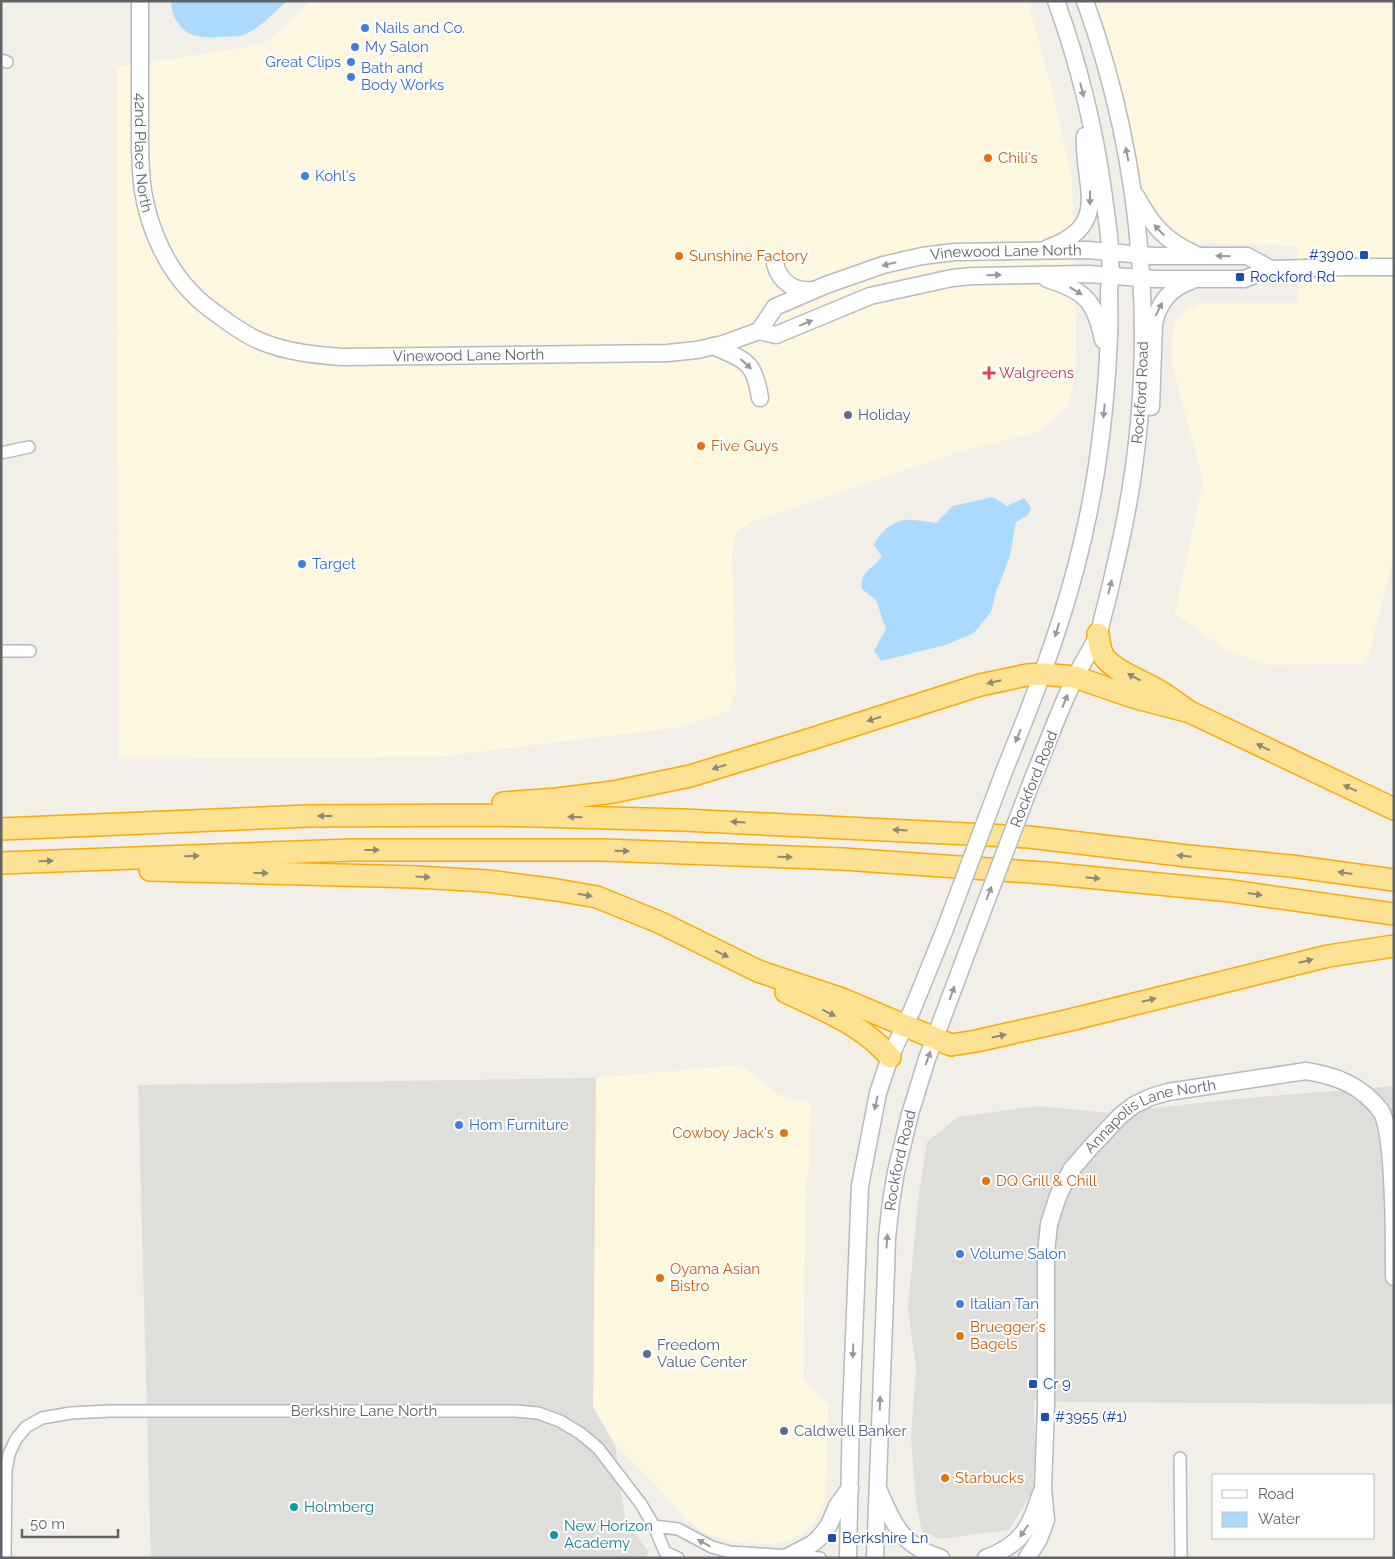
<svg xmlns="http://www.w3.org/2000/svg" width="1395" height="1559" font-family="Raleway,sans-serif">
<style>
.commercial{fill:#fef7e0}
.industrial{fill:#e0deda}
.water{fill:#aadaff}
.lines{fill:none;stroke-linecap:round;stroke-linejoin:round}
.street-casing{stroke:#b5b8bc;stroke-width:14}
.secondary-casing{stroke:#b6babf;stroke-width:19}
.highway-casing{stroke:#f9ab00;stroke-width:24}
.street{stroke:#fff;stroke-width:11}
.secondary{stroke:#fff;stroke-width:16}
.highway{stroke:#fde293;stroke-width:21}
.secondary-bridge-casing{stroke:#b6babf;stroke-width:19;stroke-linecap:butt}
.secondary-bridge{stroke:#fff;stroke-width:16}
.oneway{fill:#979a9d}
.oneway2{fill:#8e8975}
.shop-dot{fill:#3f7fe0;stroke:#fff;stroke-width:2}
.food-dot{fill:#e8710a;stroke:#fff;stroke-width:2}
.transit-dot{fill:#1a4fb4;stroke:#fff;stroke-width:2}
.health-dot{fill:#e0444e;stroke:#fff;stroke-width:2}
.service-dot{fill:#5c6f8a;stroke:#fff;stroke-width:2}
.culture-dot{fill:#0f9aa8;stroke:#fff;stroke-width:2}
.labels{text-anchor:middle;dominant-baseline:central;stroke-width:4;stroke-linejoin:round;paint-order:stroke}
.shop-label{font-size:15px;fill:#366cbe;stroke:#fff;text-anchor:start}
.street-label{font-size:15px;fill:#5f6368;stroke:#fff}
.food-label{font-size:15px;fill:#c56008;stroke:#fff;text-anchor:start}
.transit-label{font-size:15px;fill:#164399;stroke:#fff;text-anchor:start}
.health-label{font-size:15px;fill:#be3a42;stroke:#fff;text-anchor:start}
.service-label{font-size:15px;fill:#4e5e75;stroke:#fff;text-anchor:start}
.culture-label{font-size:15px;fill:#0d838f;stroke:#fff;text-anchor:start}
</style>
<rect width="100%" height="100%" fill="#f1efe8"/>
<!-- commercial -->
<path class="commercial" d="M310 1H1027L1032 17 1053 95 1072 180 1076 335 1075 375 1068 406 1039 432 956 453 751 522 736 532 732 554 736 690 729 711 681 727 436 757 119 759 117 67 236 49 266 42 283 28Z
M1095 1H1394V554L1366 664 1267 665 1226 650 1175 614 1203 482 1172 362 1171 341 1175 323 1187 310 1201 303H1298L1297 246 1193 242 1168 233 1145 204 1125 100Z
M740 1065 777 1094 810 1103 809 1170 806 1181 803 1379 828 1405 825 1500 816 1519 806 1531 791 1540 770 1544 736 1542 720 1538 703 1532 688 1521 660 1489 597 1426 593 1407 596 1078Z"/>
<!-- industrial -->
<path class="industrial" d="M596 1078 593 1407 615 1445 625 1519 648 1551 646 1558H151L138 1085Z
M1394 1086V1404L1062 1402 1034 1399 1036 1486 1009 1530 940 1539 922 1531 916 1504 911 1437 916 1368 908 1308 919 1192 927 1142 958 1117 1038 1106 1110 1113 1235 1099Z"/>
<!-- water -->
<path class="water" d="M171 1H287C273 13 258 31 240 36 234 37 226 36 220 37 213 37 204 38 197 36 181 33 171 16 171 1Z
M993 497 1007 506 1024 498 1031 508 1028 515 1016 522 1010 556 996 592 991 612 974 633 945 645 881 661 874 651 886 629 876 600 862 589C859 573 873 568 882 557L874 545C879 533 892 522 904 520 914 519 926 522 936 523L953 506Z"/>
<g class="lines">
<!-- street casing -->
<g class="street-casing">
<path id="street" d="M1 60 7 62
M1 453 29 447
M1 651H30
M1180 1458 1181 1558
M654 1526 678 1529 712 1547 730 1552 820 1558
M5 1558 6 1470 9 1454 16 1439 26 1427 42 1418 71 1413 110 1411H515L538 1413 560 1421 580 1433 598 1448 641 1504 654 1526 665 1552 678 1558"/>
</g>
<!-- secondary casing -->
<g class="secondary-casing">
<g id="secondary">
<path id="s1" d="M140 1C140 37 140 72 140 108 140 136 139 164 143 191 149 228 166 267 192 293 200 302 211 310 221 317 233 326 246 335 260 341 286 352 314 355 342 357L668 353 697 350 723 344 759 331 776 335 870 296 952 278 972 276 1088 274 1155 279H1244L1271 269 1346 267H1394"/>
<path d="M1136 196C1151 224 1165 241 1195 254"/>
<path d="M1048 248C1113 225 1082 185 1085 136"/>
<path d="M775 264C780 282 794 292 813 290"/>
<path d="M1047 279C1085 291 1095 300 1103 340"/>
<path id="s2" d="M759 331 775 307 826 285 883 265 922 256 954 252 1088 250 1153 256H1247L1271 269"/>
<path d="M713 346C746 361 754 360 760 398"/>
<path d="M1151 407 1154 324C1158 304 1170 288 1191 281"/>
<path d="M1005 769C1032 703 1058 636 1076 567 1096 492 1106 413 1109 336 1110 321 1109 307 1109 292 1109 287 1110 282 1111 276 1111 269 1110 260 1110 253 1110 234 1106 216 1104 197 1095 131 1079 64 1056 1"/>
<path id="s3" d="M1033 778C1047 745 1059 710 1075 678 1082 663 1091 650 1098 635 1101 628 1102 619 1104 612 1110 591 1114 570 1119 549 1160 369 1148 175 1085 1"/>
<path d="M879 1491C895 1527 902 1545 941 1558"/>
<path d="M789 1556 812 1544 819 1538 829 1525 837 1506 850 1488"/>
<path d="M848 1558 851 1413 860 1186 878 1093 890 1057 913 1008 945 929"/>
<path id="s4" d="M875 1558 886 1271 887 1238 891 1202 896 1172 910 1114 927 1059 972 939"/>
<path d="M986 1558C1023 1544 1029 1528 1041 1493"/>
<path id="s5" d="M1027 1558 1039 1539 1046 1520 1043 1488 1046 1407V1253L1049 1224 1058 1196 1071 1170 1090 1148 1120 1116 1134 1105 1151 1097 1168 1092 1306 1071C1337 1076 1361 1085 1381 1111 1395 1135 1394 1243 1394 1277"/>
</g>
</g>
<!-- highway casing -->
<g class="highway-casing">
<path id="highway" d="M1098 634C1099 642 1100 651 1104 657 1117 673 1144 681 1161 692 1171 698 1180 706 1190 712L1394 809
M503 803 557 799 613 792 690 776 811 739 980 685 1027 675 1042 674 1075 677 1133 697 1190 712
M1 829 308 816 496 815 683 820 1029 837 1188 856 1291 866 1394 880
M1 863 352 850H603L843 859 1045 873 1231 891 1394 914
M150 870 417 877 487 881 557 890 597 897 661 923 758 971 842 999 951 1045 976 1041 1070 1020 1328 956 1394 946
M786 992C823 1010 862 1024 890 1057"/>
</g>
<!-- street -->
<use href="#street" class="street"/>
<!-- secondary -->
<use href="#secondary" class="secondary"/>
<!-- highway -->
<use href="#highway" class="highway"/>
<!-- secondary-bridge casing -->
<g class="secondary-bridge-casing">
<path id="secondary-bridge" d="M945 929 1005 769
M972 939 1033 778"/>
</g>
<!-- secondary-bridge -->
<use href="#secondary-bridge" class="secondary-bridge"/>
</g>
<!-- one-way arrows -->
<defs><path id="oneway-solid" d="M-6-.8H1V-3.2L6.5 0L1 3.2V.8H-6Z" transform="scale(1.25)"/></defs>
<g class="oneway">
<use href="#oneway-solid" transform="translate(1082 90) rotate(76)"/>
<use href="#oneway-solid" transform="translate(1127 154) rotate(-101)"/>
<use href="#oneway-solid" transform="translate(1090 198) rotate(91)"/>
<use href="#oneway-solid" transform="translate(1159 230) rotate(-133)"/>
<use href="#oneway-solid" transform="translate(1223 256) rotate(-179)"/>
<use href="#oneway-solid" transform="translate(889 264) rotate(166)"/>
<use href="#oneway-solid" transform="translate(994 275) rotate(-2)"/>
<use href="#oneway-solid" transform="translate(1076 291) rotate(31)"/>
<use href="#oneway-solid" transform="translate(1159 309) rotate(-63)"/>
<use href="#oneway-solid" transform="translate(806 323) rotate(-22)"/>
<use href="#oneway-solid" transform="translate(746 364) rotate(42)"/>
<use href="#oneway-solid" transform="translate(1104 411) rotate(96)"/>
<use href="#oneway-solid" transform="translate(1110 587) rotate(-76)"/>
<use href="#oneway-solid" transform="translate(1057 630) rotate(107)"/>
<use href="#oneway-solid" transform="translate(1065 701) rotate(-68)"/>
<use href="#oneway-solid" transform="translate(1018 736) rotate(112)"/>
<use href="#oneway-solid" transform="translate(989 893) rotate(-69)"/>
<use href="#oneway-solid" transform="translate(952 993) rotate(-70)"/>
<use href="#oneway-solid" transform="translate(928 1058) rotate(-70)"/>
<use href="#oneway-solid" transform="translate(876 1103) rotate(102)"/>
<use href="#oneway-solid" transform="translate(887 1241) rotate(-86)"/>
<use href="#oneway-solid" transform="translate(853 1351) rotate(92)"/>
<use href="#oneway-solid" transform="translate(880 1403) rotate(-88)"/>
<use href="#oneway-solid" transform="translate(1024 1531) rotate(124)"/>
<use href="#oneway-solid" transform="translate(704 1543) rotate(-151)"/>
</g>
<g class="oneway2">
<use href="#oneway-solid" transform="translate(1134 677) rotate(-151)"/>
<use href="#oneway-solid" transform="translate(994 682) rotate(167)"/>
<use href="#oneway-solid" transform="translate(874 719) rotate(162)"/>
<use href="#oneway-solid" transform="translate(1263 747) rotate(-154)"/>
<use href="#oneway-solid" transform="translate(719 767) rotate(163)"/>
<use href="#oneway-solid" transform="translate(1350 788) rotate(-155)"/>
<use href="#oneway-solid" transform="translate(325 816) rotate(180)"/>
<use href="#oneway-solid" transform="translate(575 817) rotate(-179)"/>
<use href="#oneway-solid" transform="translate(738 822) rotate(-177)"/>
<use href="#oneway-solid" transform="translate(900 830) rotate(-177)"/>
<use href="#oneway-solid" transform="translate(372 850)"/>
<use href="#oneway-solid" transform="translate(622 851) rotate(2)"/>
<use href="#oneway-solid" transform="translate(192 856) rotate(-2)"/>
<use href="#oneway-solid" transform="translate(1184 856) rotate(-174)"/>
<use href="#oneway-solid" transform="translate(785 857) rotate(2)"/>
<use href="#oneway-solid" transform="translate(46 861) rotate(-2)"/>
<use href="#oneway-solid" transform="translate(261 873) rotate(1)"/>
<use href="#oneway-solid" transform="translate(1345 873) rotate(-172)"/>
<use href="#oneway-solid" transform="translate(423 877) rotate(3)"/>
<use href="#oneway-solid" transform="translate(1093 878) rotate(6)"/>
<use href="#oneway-solid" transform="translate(1255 894) rotate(8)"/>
<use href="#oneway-solid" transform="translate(585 895) rotate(10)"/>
<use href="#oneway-solid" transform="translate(722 954) rotate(26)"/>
<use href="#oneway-solid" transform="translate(1306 961) rotate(-14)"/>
<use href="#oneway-solid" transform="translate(1149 1000) rotate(-14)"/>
<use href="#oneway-solid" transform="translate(829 1013) rotate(26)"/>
<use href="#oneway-solid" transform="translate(999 1036) rotate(-12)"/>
</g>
<!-- markers -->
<g class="shop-dot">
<circle cx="365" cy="28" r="5"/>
<circle cx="355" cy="47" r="5"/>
<circle cx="351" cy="62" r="5"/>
<circle cx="351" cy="77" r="5"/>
<circle cx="305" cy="176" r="5"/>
<circle cx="302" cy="564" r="5"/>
<circle cx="459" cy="1125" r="5"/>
<circle cx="960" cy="1254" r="5"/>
<circle cx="960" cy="1304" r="5"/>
</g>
<g class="food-dot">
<circle cx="988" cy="158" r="5"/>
<circle cx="679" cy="256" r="5"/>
<circle cx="701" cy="446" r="5"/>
<circle cx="784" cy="1133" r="5"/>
<circle cx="986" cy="1181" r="5"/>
<circle cx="660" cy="1278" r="5"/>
<circle cx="960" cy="1336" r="5"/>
<circle cx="945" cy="1478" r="5"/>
</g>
<g class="transit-dot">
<rect x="1359" y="250" width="10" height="10" rx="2.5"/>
<rect x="1235" y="272" width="10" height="10" rx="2.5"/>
<rect x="1028" y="1379" width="10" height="10" rx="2.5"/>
<rect x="1040" y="1412" width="10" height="10" rx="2.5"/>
<rect x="827" y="1533" width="10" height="10" rx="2.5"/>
</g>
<path class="health-dot" d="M986.5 365.5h5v5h5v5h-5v5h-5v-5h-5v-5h5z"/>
<g class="service-dot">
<circle cx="848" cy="415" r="5"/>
<circle cx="647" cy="1354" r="5"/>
<circle cx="784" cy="1431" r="5"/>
</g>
<g class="culture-dot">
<circle cx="294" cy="1507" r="5"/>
<circle cx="554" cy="1535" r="5"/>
</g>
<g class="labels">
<!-- shop labels -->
<g class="shop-label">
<text x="375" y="28">Nails and Co.</text>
<text x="365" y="47">My Salon</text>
<text x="341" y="62" text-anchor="end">Great Clips</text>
<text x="361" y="68">Bath and<tspan x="361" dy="17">Body Works</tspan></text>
<text x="315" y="176">Kohl's</text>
<text x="312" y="564">Target</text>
<text x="469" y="1125">Hom Furniture</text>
<text x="970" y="1254">Volume Salon</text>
<text x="970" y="1304">Italian Tan</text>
</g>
<!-- street labels -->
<g class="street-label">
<text stroke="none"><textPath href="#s1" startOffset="152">42nd Place North</textPath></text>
<text stroke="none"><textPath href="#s2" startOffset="269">Vinewood Lane North</textPath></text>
<text stroke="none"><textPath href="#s1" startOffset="599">Vinewood Lane North</textPath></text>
<text stroke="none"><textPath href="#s3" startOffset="404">Rockford Road</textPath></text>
<text transform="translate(1034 779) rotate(-68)">Rockford Road</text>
<text stroke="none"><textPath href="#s5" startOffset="498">Annapolis Lane North</textPath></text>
<text stroke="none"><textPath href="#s4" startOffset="399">Rockford Road</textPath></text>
<text x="364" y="1411">Berkshire Lane North</text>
</g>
<!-- food labels -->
<g class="food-label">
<text x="998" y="158">Chili's</text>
<text x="689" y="256">Sunshine Factory</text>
<text x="711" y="446">Five Guys</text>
<text x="774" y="1133" text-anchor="end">Cowboy Jack's</text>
<text x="996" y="1181">DQ Grill &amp; Chill</text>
<text x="670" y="1269">Oyama Asian<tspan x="670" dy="17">Bistro</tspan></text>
<text x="970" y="1327">Bruegger's<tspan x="970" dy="17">Bagels</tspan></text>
<text x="955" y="1478">Starbucks</text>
</g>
<!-- transit labels -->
<g class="transit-label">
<text x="1354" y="255" text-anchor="end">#3900</text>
<text x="1250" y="277">Rockford Rd</text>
<text x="1043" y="1384">Cr 9</text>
<text x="1055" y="1417">#3955 (#1)</text>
<text x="842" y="1538">Berkshire Ln</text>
</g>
<!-- health labels -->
<g class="health-label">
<text x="999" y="373">Walgreens</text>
</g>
<!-- service labels -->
<g class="service-label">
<text x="858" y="415">Holiday</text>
<text x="657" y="1345">Freedom<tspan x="657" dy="17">Value Center</tspan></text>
<text x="794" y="1431">Caldwell Banker</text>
</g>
<!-- culture labels -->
<g class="culture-label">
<text x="304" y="1507">Holmberg</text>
<text x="564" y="1526">New Horizon<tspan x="564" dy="17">Academy</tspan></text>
</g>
</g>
<!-- border -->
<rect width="1395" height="1559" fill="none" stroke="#5f6368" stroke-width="5"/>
<!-- legend -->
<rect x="1212" y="1474" width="162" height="65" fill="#ffffff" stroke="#bfc1c3"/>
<rect x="1222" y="1490" width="25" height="8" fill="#ffffff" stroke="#bfc1c3"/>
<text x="1258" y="1499" font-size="15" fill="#5f6368">Road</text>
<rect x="1222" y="1512" width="25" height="15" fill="#aadaff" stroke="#bfc1c3"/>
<text x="1258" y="1524" font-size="15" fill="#5f6368">Water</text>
<!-- scale -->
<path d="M22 1529v8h96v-8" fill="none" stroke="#5f6368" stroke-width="2.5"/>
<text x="30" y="1529" font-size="15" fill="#5f6368" stroke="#ffffff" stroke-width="4" paint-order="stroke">50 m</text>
</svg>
